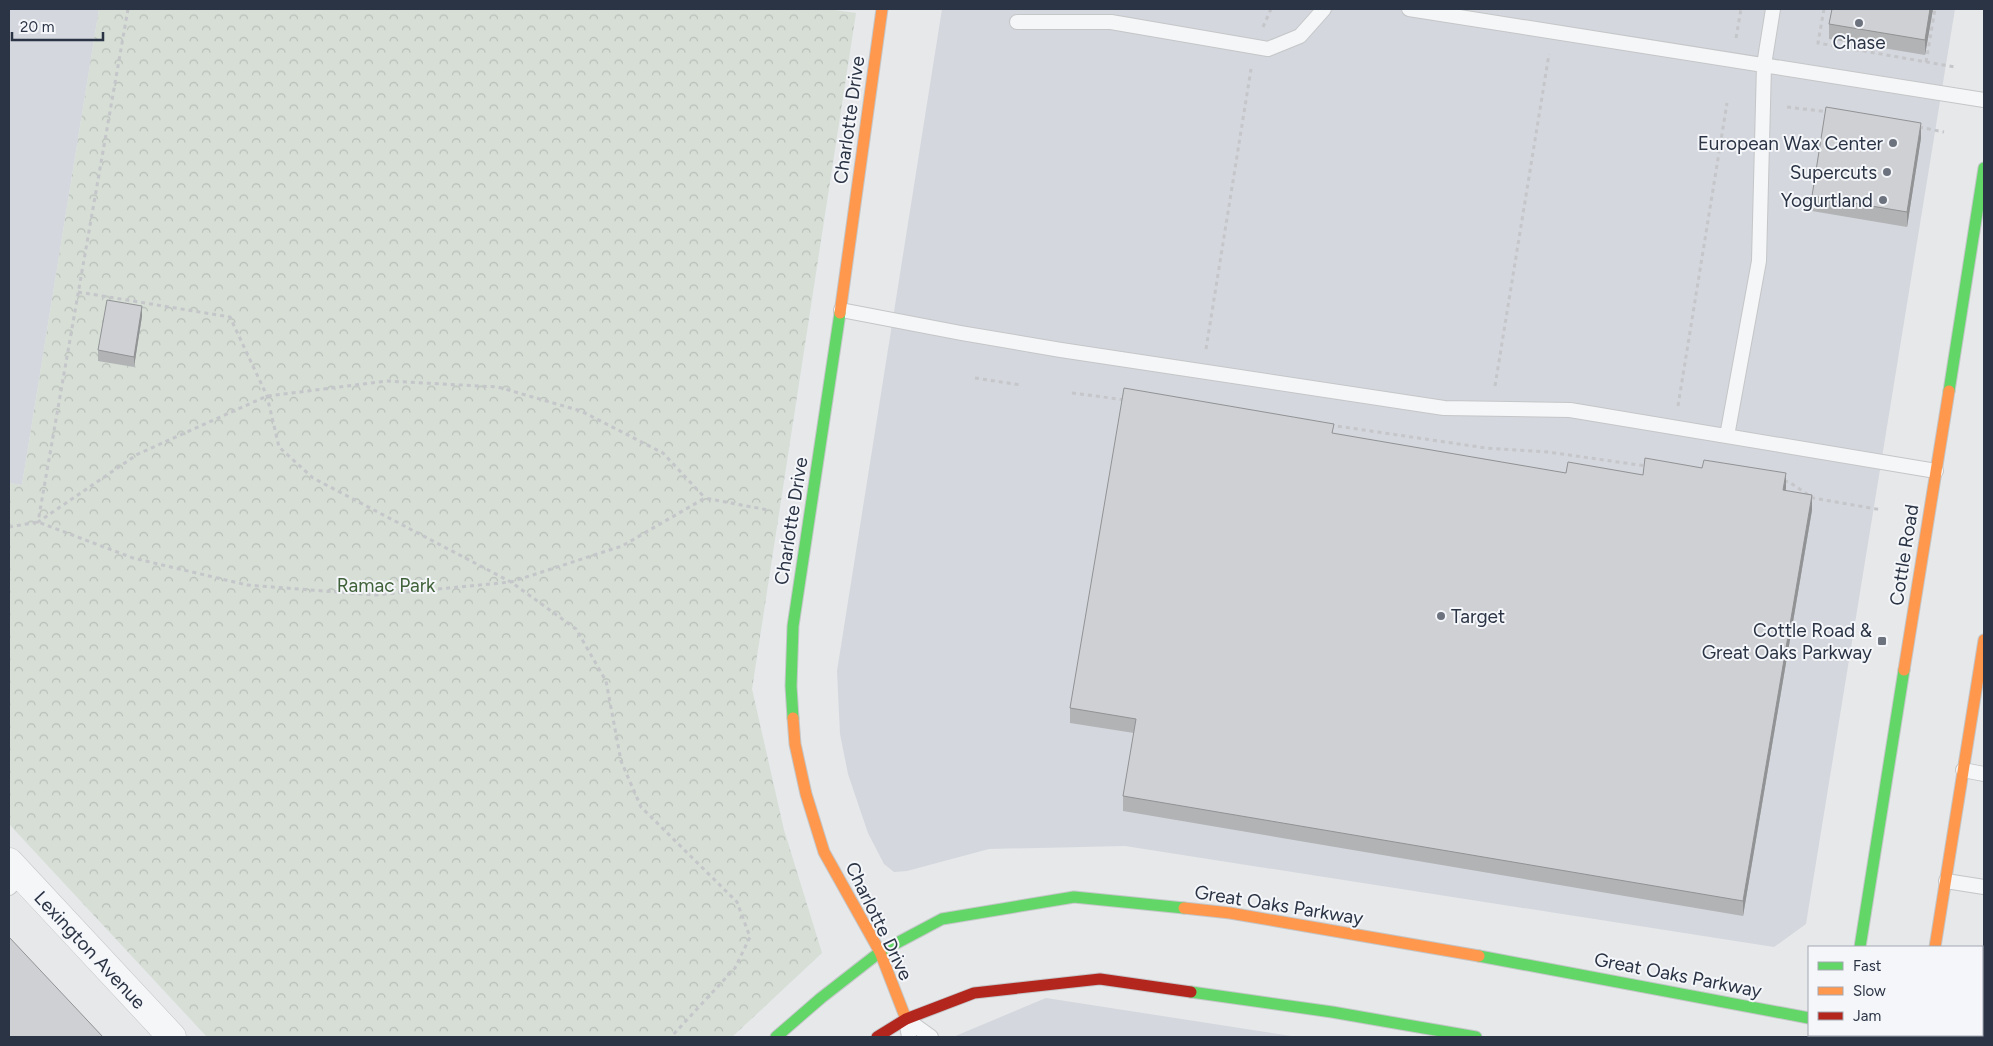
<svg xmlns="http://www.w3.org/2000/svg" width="1993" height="1046" font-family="Figtree,sans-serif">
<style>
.built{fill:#d4d7dd}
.forest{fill:url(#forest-crowns)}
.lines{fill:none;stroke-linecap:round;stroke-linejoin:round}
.lane-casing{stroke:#c4c6c8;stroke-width:16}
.street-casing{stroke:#c4c6c8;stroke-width:29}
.fast-casing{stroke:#c4c6c8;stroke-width:13}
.slow-casing{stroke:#c4c6c8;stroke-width:13}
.jam-casing{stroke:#c4c6c8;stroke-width:13}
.path{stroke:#c5c6ca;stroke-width:3;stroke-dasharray:4 4;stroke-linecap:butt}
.lane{stroke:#f5f6f7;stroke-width:14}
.street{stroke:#f5f6f7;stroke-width:28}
.fast{stroke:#63d668;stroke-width:11}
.slow{stroke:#ff974d;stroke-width:11}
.jam{stroke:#b3261e;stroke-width:11}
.wall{fill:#b1b3b5}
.shaded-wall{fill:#909294}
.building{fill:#ced0d3;stroke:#909294}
.poi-dot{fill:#6c737f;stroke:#f4f6f9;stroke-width:2}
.labels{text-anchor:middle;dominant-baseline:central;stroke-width:4;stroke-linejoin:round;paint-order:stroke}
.poi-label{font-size:19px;fill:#2b3445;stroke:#f4f6f9;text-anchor:end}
.street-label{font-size:19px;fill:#2b3445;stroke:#f4f6f9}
.park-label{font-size:19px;fill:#3f6138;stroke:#f4f6f9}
</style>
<defs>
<pattern id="forest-crowns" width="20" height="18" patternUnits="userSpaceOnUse" patternTransform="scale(1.25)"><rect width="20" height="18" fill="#d6ded6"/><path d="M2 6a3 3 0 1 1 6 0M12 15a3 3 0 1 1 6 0" fill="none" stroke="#b8bfb9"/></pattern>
</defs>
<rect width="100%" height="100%" fill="#e6e8ea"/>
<!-- built -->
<path class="built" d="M9 9H99L22 485 9 483Z
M942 9H1955L1806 924 1774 947 1125 846 989 849 907 871 894 872 884 864 868 833 848 774 840 734 837 671Z
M1046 998 1298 1037H953Z"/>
<!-- forest -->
<path class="forest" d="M99 9H827L856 13 752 689 784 830 822 953 732 1037H207L9 824V483L22 485Z"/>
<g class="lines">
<!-- lane casing -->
<g class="lane-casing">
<path id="lane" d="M1409 9 1984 100
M1017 22H1111L1268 49 1300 36 1324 9
M841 310 961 333 1061 350 1444 408 1570 410 1936 471
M1727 436 1759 261 1764 65 1773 9
M1963 770 1984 774
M1946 881 1984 887
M9 888 22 876
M906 1019 931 1037
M906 1019 909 1037"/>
</g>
<!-- street casing -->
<g class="street-casing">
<path id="street" d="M9 862 172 1037"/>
</g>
<!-- fast casing -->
<g class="fast-casing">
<path id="fast" d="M1949 391 1984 168
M793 718 791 686 793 626 840 313
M1860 947 1904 670
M1479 956 1809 1018
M1191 992 1332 1012 1476 1037
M1898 1035 1913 1037
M776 1037 821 998 880 952 942 919 1074 897 1184 908
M1845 1037 1846 1035"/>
</g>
<!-- slow casing -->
<g class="slow-casing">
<path id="slow" d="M840 313 882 9
M1904 670 1949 391
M793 718 795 744 806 794 824 852 880 952 906 1019
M1184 908 1230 913 1479 956
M1935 947 1984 640"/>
</g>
<!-- jam casing -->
<g class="jam-casing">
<path id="jam" d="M877 1037 906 1019 974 993 1100 979 1191 992"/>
</g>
<!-- path -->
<path class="path" d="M128 9 38 522 138 454 267 396 387 381 498 387 581 411 663 453 705 498
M1824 9 1818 43 1955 67
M1263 27 1271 9
M1736 38 1741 9
M1926 62 1935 9
M1787 107 1829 112
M1919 127 1944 132
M78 292 230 317 267 396 279 447 313 478 511 582 576 629 606 681 621 761 641 807 737 902 750 937 735 968 671 1037
M1206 349 1251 69
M975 378 1021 385
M1495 386 1549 54
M1072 393 1126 400
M1678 406 1727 103
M1330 425 1486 448 1548 452 1646 466
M1784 481 1789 482 1813 498 1882 510
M9 527 38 522 133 558 247 585 375 595 511 582 622 546 705 498 768 510"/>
<!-- lane -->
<use href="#lane" class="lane"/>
<!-- street -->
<use href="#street" class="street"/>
<!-- fast -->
<use href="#fast" class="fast"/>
<!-- slow -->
<use href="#slow" class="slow"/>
<!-- jam -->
<use href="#jam" class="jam"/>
</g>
<!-- wall -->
<path class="wall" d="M1832 9H1933L1925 55 1829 39V24Z
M1921 138 1907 227 1812 211V196Z
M142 316 134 367 98 361V350Z
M1334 434 1566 473 1643 475 1786 488 1785 490 1812 510 1743 916 1123 811V796L1134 733 1070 723V708Z"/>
<!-- shaded-wall -->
<path class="shaded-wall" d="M1930 9H1933L1925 55V40Z
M1921 123V138L1907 227V212Z
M142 306V316L134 367V357Z
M1786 473V488L1783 505V490Z
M1812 495V510L1743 916V901Z"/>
<!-- building -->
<path class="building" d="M1832 9H1930L1925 40 1829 24Z
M1826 107 1921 123 1907 212 1812 196Z
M107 300 142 306 134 357 98 350Z
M1124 388 1334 424 1332 433 1566 473 1568 462 1643 475 1645 458 1702 468 1704 460 1786 473 1783 490 1812 495 1743 901 1123 796 1136 719 1070 708Z
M9 937 103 1037H9Z"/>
<!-- markers -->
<g class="poi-dot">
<circle cx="1859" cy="23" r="5"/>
<circle cx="1893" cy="143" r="5"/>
<circle cx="1887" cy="172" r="5"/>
<circle cx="1883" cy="200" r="5"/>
<circle cx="1441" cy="616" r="5"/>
<rect x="1877" y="636" width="10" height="10" rx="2.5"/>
</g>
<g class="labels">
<!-- poi labels -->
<g class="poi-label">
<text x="1859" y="42" text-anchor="middle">Chase</text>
<text x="1883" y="143">European Wax Center</text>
<text x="1877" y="172">Supercuts</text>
<text x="1873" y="200">Yogurtland</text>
<text x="1451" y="616" text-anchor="start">Target</text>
<text x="1872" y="630">Cottle Road &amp;<tspan x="1872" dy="22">Great Oaks Parkway</tspan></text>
</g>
<!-- street labels -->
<g class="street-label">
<text transform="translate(849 120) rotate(-82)">Charlotte Drive</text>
<text transform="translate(791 521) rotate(-81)">Charlotte Drive</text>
<text transform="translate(1904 555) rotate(-81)">Cottle Road</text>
<text transform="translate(1279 905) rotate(9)">Great Oaks Parkway</text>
<text transform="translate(879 921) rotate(64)">Charlotte Drive</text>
<text transform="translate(90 950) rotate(47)">Lexington Avenue</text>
<text transform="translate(1678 975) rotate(11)">Great Oaks Parkway</text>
</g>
<!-- park labels -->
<g class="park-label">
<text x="386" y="585">Ramac Park</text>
</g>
</g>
<!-- border -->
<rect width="1993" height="1046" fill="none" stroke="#2b3445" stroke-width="20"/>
<!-- legend -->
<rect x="1808" y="946" width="175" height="90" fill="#f4f6f9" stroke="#a4a8b1"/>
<rect x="1818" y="962" width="25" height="8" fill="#63d668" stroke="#a4a8b1"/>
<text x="1853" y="971" font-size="15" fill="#2b3445">Fast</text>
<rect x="1818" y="987" width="25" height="8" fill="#ff974d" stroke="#a4a8b1"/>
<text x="1853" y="996" font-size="15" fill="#2b3445">Slow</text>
<rect x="1818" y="1012" width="25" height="8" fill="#b3261e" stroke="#a4a8b1"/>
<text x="1853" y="1021" font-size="15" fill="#2b3445">Jam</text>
<!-- scale -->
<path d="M12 32v8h91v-8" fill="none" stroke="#2b3445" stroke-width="2.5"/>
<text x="20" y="32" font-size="15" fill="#2b3445" stroke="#f4f6f9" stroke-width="4" paint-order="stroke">20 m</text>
</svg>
